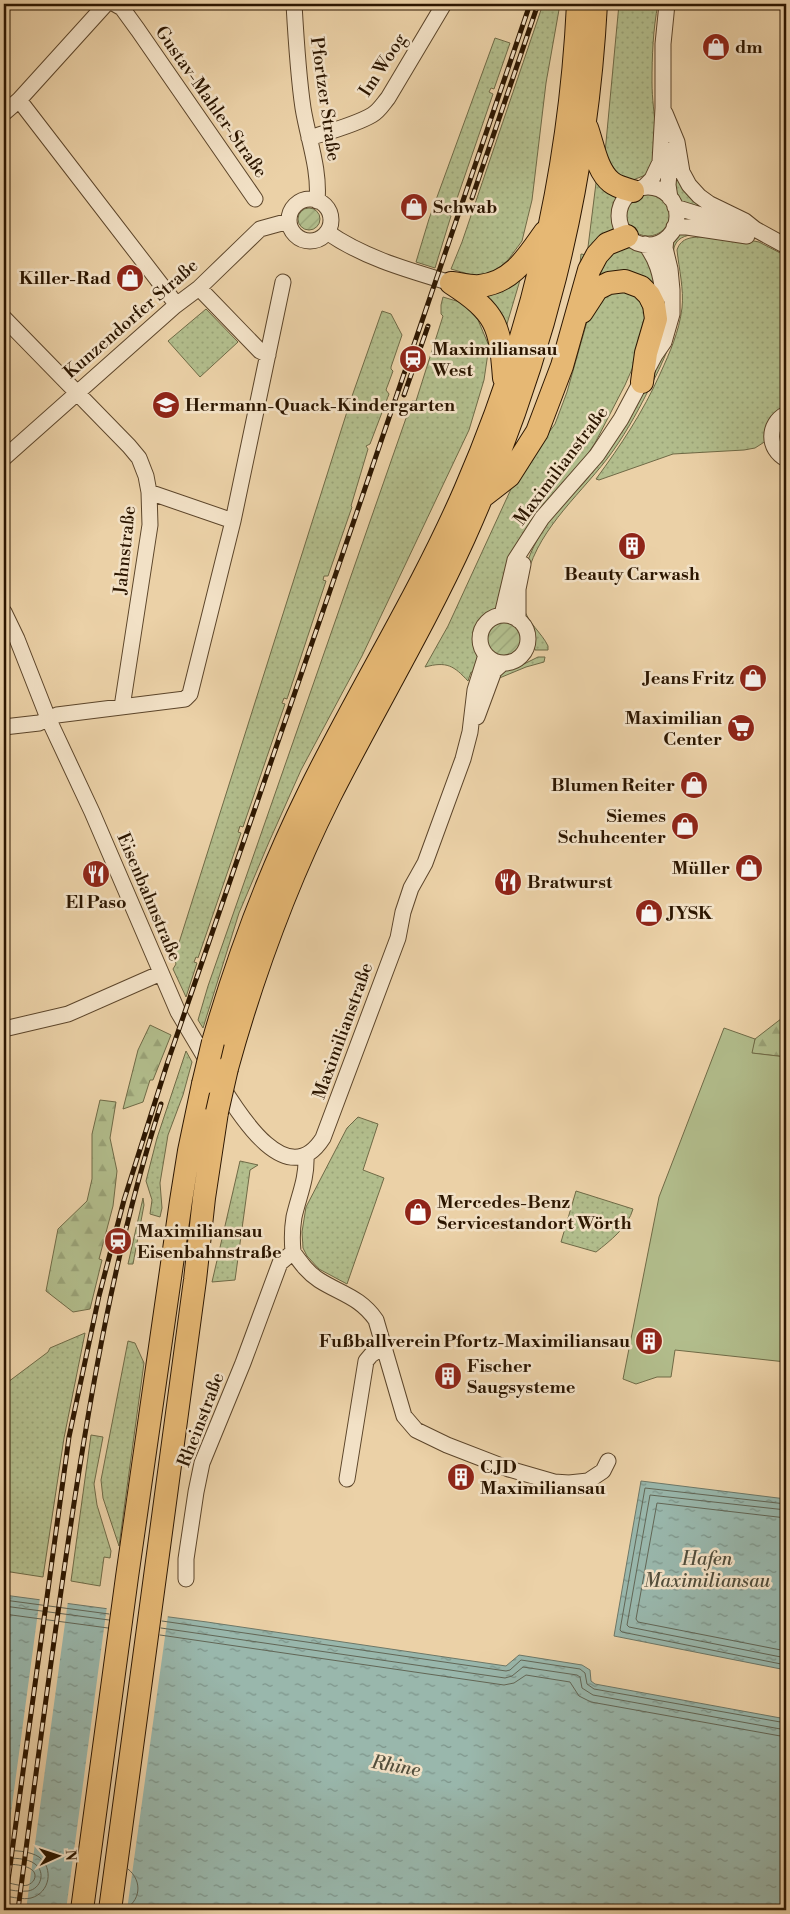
<svg xmlns="http://www.w3.org/2000/svg" width="790" height="1914" font-family="'Libre Bodoni',serif">
<style>
.grass{fill:url(#grass-dots);stroke:#6f6a46}
.forest{fill:url(#forest-firs);stroke:#6f6a46}
.garden{fill:url(#garden-furrows);stroke:#6f6a46}
.pitch{fill:#b2bd8c;stroke:#6f6a46}
.water{fill:url(#water-ripples);stroke:#6d7767}
.pier{fill:#ebd1a7}
.lines{fill:none;stroke-linecap:round;stroke-linejoin:round}
.shore{stroke:#626656;stroke-width:1}
.minor-casing{stroke:#5c452a;stroke-width:17}
.highway-casing{stroke:#2c1600;stroke-width:24}
.minor{stroke:#f2e1c6;stroke-width:15}
.highway{stroke:#e6b874;stroke-width:22}
.rail-casing{stroke:#2c1600;stroke-width:5}
.rail{stroke:#f2e1c6;stroke-width:3;stroke-dasharray:9;stroke-linecap:butt}
.highway-bridge-casing{stroke:#2c1600;stroke-width:24;stroke-linecap:butt}
.highway-bridge{stroke:#e6b874;stroke-width:22}
.labels{text-anchor:middle;dominant-baseline:central;stroke-width:5;stroke-linejoin:round;paint-order:stroke}
.poi-label{font-size:18px;font-weight:bold;fill:#2c1600;stroke:#f2e1c6;text-anchor:start}
.street-label{font-size:18px;fill:#2c1600;stroke:#f2e1c6}
.water-label{font-size:19px;font-style:italic;fill:#524e3c;stroke:#f2e1c6}
</style>
<defs>
<pattern id="grass-dots" width="8" height="8" patternUnits="userSpaceOnUse" patternTransform="scale(1.25)"><rect width="8" height="8" fill="#b2bd8c"/><path d="M2 2h.1M6 6h.1" fill="none" stroke="#99a277" stroke-width="1.8" stroke-linecap="round"/></pattern>
<pattern id="forest-firs" width="22" height="20" patternUnits="userSpaceOnUse" patternTransform="scale(1.25)"><rect width="22" height="20" fill="#b2bd8c"/><path d="M5 1l3.5 6h-7zM16 11l3.5 6h-7z" fill="#99a277"/></pattern>
<pattern id="garden-furrows" width="10" height="10" patternUnits="userSpaceOnUse" patternTransform="scale(1.25)"><rect width="10" height="10" fill="#b2bd8c"/><path d="M-1 1l2-2M0 10L10 0M9 11l2-2" fill="none" stroke="#99a277"/></pattern>
<pattern id="water-ripples" width="26" height="14" patternUnits="userSpaceOnUse" patternTransform="scale(1.25)"><rect width="26" height="14" fill="#99b7ac"/><path d="M2 4q2-2 4 0t4 0M15 11q2-2 4 0t4 0" fill="none" stroke="#7d948a"/></pattern>
</defs>
<rect width="100%" height="100%" fill="#ebd1a7"/>
<filter id="stains"><feTurbulence type="fractalNoise" baseFrequency=".004" numOctaves="4"/><feColorMatrix values="0 0 0 0 .2 0 0 0 0 .09 0 0 0 0 .02 0 0 0 .5 -.17"/></filter>
<radialGradient id="worn" r=".72"><stop offset=".6" stop-color="#630" stop-opacity="0"/><stop offset="1" stop-color="#630" stop-opacity=".3"/></radialGradient>
<!-- grass -->
<path class="grass" d="M543 4H560L546 83 532 200 522 241 508 260 494 272 475 276 451 269 462 242Z
M619 4H658C653 29 652 56 652 82 652 116 662 141 648 174L633 180 620 179 605 153Z
M495 38 510 43 494 89 491 88 489 92 493 94 453 210 449 209 447 214 451 216 435 268 416 262 429 219Z
M674 166 722 215 689 209 675 193Z
M597 175 620 196 614 213 619 233 580 264 581 254 587 255Z
M626 214a22 22 0 1 1 44 0a22 22 0 1 1-44 0Z
M691 230 699 231 697 234C689 235 679 236 675 245 670 254 679 288 678 302 677 333 663 363 648 391 636 415 623 438 607 459 576 499 534 533 525 585 524 592 523 600 524 608 527 622 542 633 548 646V650H535C533 645 535 636 533 629 530 622 523 617 522 609 515 580 535 537 554 515 564 502 577 491 587 479 609 451 629 421 645 390 661 360 678 325 676 290 675 276 666 259 671 245 673 236 683 232 691 230Z
M707 232 759 242 786 256V408L766 441 755 448 744 450 673 454 599 480 596 479C621 445 643 412 660 374 670 352 679 332 682 308 684 289 679 269 677 250 681 237 693 237 705 237Z
M630 244 642 248 659 285 650 289 596 284 603 255Z
M523 270 504 334 476 293Z
M634 289 651 326 625 385 595 443 579 467 536 512 522 536 497 608 485 617 476 629 474 640 480 661 477 674 471 672 468 681C454 666 447 661 425 667L448 626 517 476 555 424 567 392 592 304 599 294Z
M443 297 463 303 478 320 489 346 484 380 469 430 362 656 301 770 269 842 239 913 203 1028 198 1020 208 986 412 401H416L443 316 441 314V305Z
M206 309 238 342 200 377 168 341Z
M382 311 391 314 402 335 391 367V369L393 371 386 390 389 394 370 444 366 446 368 449 351 506 352 507 328 576H324L323 580 326 581 287 699 284 698 282 703 285 704 243 827 240 826 238 832 241 833 198 958 196 957 194 962 197 963 186 997 173 969 176 964 172 951 177 949 351 399Z
M538 657H545L544 662 526 667 497 679 500 672 516 668Z
M186 1051 192 1062 183 1095 168 1135 160 1183 162 1208 160 1217 150 1214 152 1200 146 1181 157 1138Z
M358 1117 378 1124 363 1170 384 1178 347 1284 319 1269 307 1256 303 1248 302 1232 306 1207 347 1128Z
M240 1161 258 1165 250 1170 235 1280 212 1282Z
M576 1191 633 1209C628 1227 610 1241 596 1252L561 1242Z
M143 1198 144 1205 133 1264H128Z
M85 1333 64 1438 43 1577 4 1571V1385L48 1352 50 1348Z
M128 1341 135 1343 144 1363 119 1546 103 1498 101 1480Z
M91 1435 103 1437 94 1484 97 1505 111 1551 110 1558 104 1557 100 1586 71 1581Z"/>
<!-- forest -->
<path class="forest" d="M786 1015V1057L751 1053 755 1039Z
M150 1025 171 1035 153 1080H150L143 1102 123 1109 138 1050Z
M100 1100 116 1102 110 1138 117 1171 113 1206 99 1259 102 1260 90 1309 73 1312 46 1291 58 1229 87 1201 92 1179V1134Z"/>
<!-- garden -->
<path class="garden" d="M298 219a11 11 0 1 1 22 0a11 11 0 1 1-22 0Z
M484 640a19 19 0 1 1 38 0a19 19 0 1 1-38 0Z"/>
<!-- pitch -->
<path class="pitch" d="M724 1028 755 1039 752 1053 786 1057V1362L675 1350 671 1377H657L636 1384 623 1379 659 1197Z"/>
<!-- water -->
<path class="water" d="M641 1481 786 1499V1670L614 1636Z
M4 1595 207 1622 506 1666 519 1655 582 1665 590 1670 591 1681 595 1684 786 1719V1910H4V1877L25 1880 29 1874 4 1870Z"/>
<!-- pier -->
<path class="pier" d="M40 1597 68 1601 26 1910H4V1874L25 1878 27 1876 25 1874 4 1872V1865Z
M107 1606 168 1615 127 1910H66Z"/>
<g class="lines">
<!-- shore -->
<path class="shore" d="M786 1504 645 1488 620 1630 622 1632 786 1665
M786 1510 650 1495 627 1625 629 1627 786 1658
M786 1518 657 1503 636 1619 638 1622 786 1651
M4 1600 109 1614
M4 1606 109 1620
M4 1614 108 1628
M162 1621 506 1671 510 1670 521 1660 580 1669 585 1673 587 1684 594 1689 786 1723
M161 1628 505 1678 512 1676 523 1667 577 1675 580 1677 582 1688 593 1695 786 1730
M160 1635 504 1685 514 1683 526 1675 570 1682 579 1696 591 1702 786 1737
M4 1851C14 1850 30 1851 39 1857 54 1868 50 1893 31 1898 23 1900 13 1897 4 1896
M4 1858C12 1858 28 1858 35 1864 46 1872 41 1889 28 1891 20 1892 11 1890 4 1889
M4 1864C12 1864 41 1865 34 1880 33 1882 30 1884 28 1885 21 1887 11 1883 4 1882
M123 1910C141 1902 143 1881 128 1869"/>
<!-- minor casing -->
<g class="minor-casing">
<path id="minor" d="M115 4 122 8 138 30 255 199
M294 4C296 39 298 74 303 108 308 139 320 169 317 201
M19 100 173 300 175 306
M4 113 19 100 106 4
M665 113 677 142 682 172 689 185 699 196 710 204 745 221 755 229
M309 138C328 132 355 125 372 115 379 111 383 104 388 98L444 4
M644 187 652 179 660 162 663 108V44L667 4
M619 216a29 29 0 1 1 58 0a29 29 0 1 1-58 0Z
M670 198 668 185 671 150
M289 220a21 21 0 1 1 42 0a21 21 0 1 1-42 0Z
M675 207 704 216 755 229 786 246
M674 227H687L747 236
M327 232C364 258 408 270 451 283
M645 244C657 259 661 275 663 294
M199 288 260 351 268 355
M4 318 129 446 139 458 146 476 149 492 150 525 122 707
M786 414C767 424 767 449 786 459
M4 458 175 306 199 288 260 229 289 221
M149 492 233 521
M4 612 17 639 48 718 92 812 178 1012 210 1066
M502 615 515 560 542 518 597 455 621 419 655 355 664 342 672 314V290L670 269 665 248 666 239
M480 639a24 24 0 1 1 48 0a24 24 0 1 1-48 0Z
M518 620V589L523 564
M477 717 494 671 503 663
M4 727 39 723 57 715 185 699 190 694 233 521 283 282
M4 1029 68 1014 161 973
M221 1085C240 1116 288 1193 323 1138L398 938 403 912 411 888 425 863 463 759 470 732 475 690 486 655
M293 1252C301 1263 308 1273 319 1280 341 1294 360 1297 376 1320L404 1416 416 1430 447 1445 509 1469 554 1482 569 1483 588 1481 603 1471 608 1461
M293 1252C292 1241 292 1229 294 1217 299 1195 307 1179 306 1156
M347 1479 366 1361 371 1355 384 1346
M186 1579V1559L196 1492 202 1463 243 1363 280 1263 293 1252"/>
</g>
<!-- highway casing -->
<g class="highway-casing">
<path id="highway" d="M587 128C593 145 597 171 611 182 617 187 626 189 633 191
M451 283C497 313 500 325 504 378
M452 283C461 284 471 287 480 286 513 282 527 257 545 232
M582 312 597 289 609 283 625 281 641 287 649 295 654 305 656 319 646 353 642 382
M482 497 509 476 537 432 562 366 589 270 597 255 607 244 627 236
M213 1042C238 956 269 873 309 792 359 690 420 594 465 490 532 336 570 171 578 4
M227 1068C253 974 286 884 330 796 374 709 424 626 464 538 541 366 586 192 596 4
M82 1910 127 1577 181 1201 189 1151 203 1084
M110 1910 195 1280 204 1198 217 1112"/>
</g>
<!-- minor -->
<use href="#minor" class="minor"/>
<!-- highway -->
<use href="#highway" class="highway"/>
<!-- rail casing -->
<g class="rail-casing">
<path id="rail" d="M472 198 538 4
M404 395 428 326
M4 1910 69 1437 99 1296 124 1200 168 1061 344 550 530 4
M18 1910C34 1788 50 1665 68 1543 90 1395 115 1247 161 1104"/>
</g>
<!-- rail -->
<use href="#rail" class="rail"/>
<!-- highway-bridge casing -->
<g class="highway-bridge-casing">
<path id="highway-bridge" d="M203 1084 213 1042
M217 1112 227 1068"/>
</g>
<!-- highway-bridge -->
<use href="#highway-bridge" class="highway-bridge"/>
</g>
<!-- icons -->
<defs>
<g id="shop-disc" transform="scale(1.4375)"><circle r="9.5" fill="#8f2418" stroke="#f2e1c6"/><path d="M-5-2.5h2.3a2.7 3.5 0 0 1 5.4 0H5L5.5 6h-11ZM-1.5-2.5h3a1.5 2.3 0 0 0-3 0Z" fill="#fff"/></g>
<g id="station-disc" transform="scale(1.4375)"><circle r="9.5" fill="#8f2418" stroke="#f2e1c6"/><path d="M-3-6H3Q5-6 5-4V2Q5 4 3 4L4.5 6H3L1.5 4h-3L-3 6H-4.5L-3 4Q-5 4-5 2V-4Q-5-6-3-6ZM-3.5-4v3h7v-3ZM-3.5 1v1.5H-2V1ZM2 1v1.5H3.5V1Z" fill="#fff"/></g>
<g id="school-disc" transform="scale(1.4375)"><circle r="9.5" fill="#8f2418" stroke="#f2e1c6"/><path d="M0-5L7-2L0 1L-7-2ZM-4 1L0 2.5L4 1V4Q0 6-4 4Z" fill="#fff"/></g>
<g id="building-disc" transform="scale(1.4375)"><circle r="9.5" fill="#8f2418" stroke="#f2e1c6"/><path d="M-4-6H4V6H1V3H-1V6H-4ZM-2.5-4.3h1.7v1.8h-1.7ZM.8-4.3h1.7v1.8H.8ZM-2.5-1h1.7V.8h-1.7ZM.8-1h1.7V.8H.8Z" fill="#fff"/></g>
<g id="supermarket-disc" transform="scale(1.4375)"><circle r="9.5" fill="#8f2418" stroke="#f2e1c6"/><path d="M-6-5.5h2.5l.6 2H6L4.5 2H-2.5L-4.4-4H-6ZM-1.5 3.2a1.3 1.3 0 1 0 .1 0ZM3 3.2a1.3 1.3 0 1 0 .1 0Z" fill="#fff"/></g>
<g id="restaurant-disc" transform="scale(1.4375)"><circle r="9.5" fill="#8f2418" stroke="#f2e1c6"/><path d="M-5-6h1v4h1v-4h1v4h1v-4h1v5L-1.5 .5V6h-2V.5L-5-1ZM5-6V6H3V1.5H1.5Q1.5-4 5-6Z" fill="#fff"/></g>
</defs>
<g fill-rule="evenodd">
<use href="#shop-disc" x="716" y="47"/>
<use href="#shop-disc" x="414" y="207"/>
<use href="#shop-disc" x="130" y="278"/>
<use href="#station-disc" x="413" y="359"/>
<use href="#school-disc" x="166" y="405"/>
<use href="#building-disc" x="632" y="546"/>
<use href="#shop-disc" x="753" y="678"/>
<use href="#supermarket-disc" x="741" y="728"/>
<use href="#shop-disc" x="694" y="785"/>
<use href="#shop-disc" x="685" y="826"/>
<use href="#shop-disc" x="749" y="868"/>
<use href="#restaurant-disc" x="96" y="874"/>
<use href="#restaurant-disc" x="508" y="882"/>
<use href="#shop-disc" x="649" y="913"/>
<use href="#shop-disc" x="418" y="1212"/>
<use href="#station-disc" x="118" y="1241"/>
<use href="#building-disc" x="649" y="1341"/>
<use href="#building-disc" x="448" y="1376"/>
<use href="#building-disc" x="461" y="1477"/>
</g>
<g class="labels">
<!-- poi labels -->
<g class="poi-label">
<text x="735" y="47">dm</text>
<text x="433" y="207">Schwab</text>
<text x="111" y="278" text-anchor="end">Killer-Rad</text>
<text x="432" y="349">Maximiliansau<tspan x="432" dy="21">West</tspan></text>
<text x="185" y="405">Hermann-Quack-Kindergarten</text>
<text x="632" y="574" text-anchor="middle">Beauty Carwash</text>
<text x="734" y="678" text-anchor="end">Jeans Fritz</text>
<text x="722" y="718" text-anchor="end">Maximilian<tspan x="722" dy="21">Center</tspan></text>
<text x="675" y="785" text-anchor="end">Blumen Reiter</text>
<text x="666" y="816" text-anchor="end">Siemes<tspan x="666" dy="21">Schuhcenter</tspan></text>
<text x="730" y="868" text-anchor="end">Müller</text>
<text x="527" y="882">Bratwurst</text>
<text x="96" y="902" text-anchor="middle">El Paso</text>
<text x="668" y="913">JYSK</text>
<text x="437" y="1202">Mercedes-Benz<tspan x="437" dy="21">Servicestandort Wörth</tspan></text>
<text x="137" y="1231">Maximiliansau<tspan x="137" dy="21">Eisenbahnstraße</tspan></text>
<text x="630" y="1341" text-anchor="end">Fußballverein Pfortz-Maximiliansau</text>
<text x="467" y="1366">Fischer<tspan x="467" dy="21">Saugsysteme</tspan></text>
<text x="480" y="1467">CJD<tspan x="480" dy="21">Maximiliansau</tspan></text>
</g>
<!-- street labels -->
<g class="street-label">
<text transform="translate(383 65) rotate(-57)">Im Woog</text>
<text transform="translate(325 99) rotate(82)">Pfortzer Straße</text>
<text transform="translate(211 102) rotate(55)">Gustav-Mahler-Straße</text>
<text transform="translate(131 319) rotate(-41)">Kunzendorfer Straße</text>
<text transform="translate(561 466) rotate(-53)">Maximilianstraße</text>
<text transform="translate(125 550) rotate(-84)">Jahnstraße</text>
<text transform="translate(149 897) rotate(67)">Eisenbahnstraße</text>
<text transform="translate(343 1031) rotate(-70)">Maximilianstraße</text>
<text transform="translate(201 1420) rotate(-69)">Rheinstraße</text>
</g>
<!-- water labels -->
<g class="water-label">
<text x="707" y="1559">Hafen<tspan x="707" dy="22">Maximiliansau</tspan></text>
<text transform="translate(396 1766) rotate(10)">Rhine</text>
</g>
</g>
<!-- margin -->
<rect width="790" height="1914" fill="none" stroke="#ebd1a7" stroke-width="20"/>
<rect x="5" y="5" width="780" height="1904" fill="none" stroke="#2c1600" stroke-width="2.5"/>
<rect x="10" y="10" width="770" height="1894" fill="none" stroke="#2c1600"/>
<!-- north arrow -->
<g transform="translate(58 1856) rotate(87)" stroke="#f2e1c6" stroke-width="4" paint-order="stroke">
<path d="M0-4L9 19L0 12L-9 19Z" fill="#2c1600"/>
<text y="-8" font-size="14" font-weight="bold" text-anchor="middle" fill="#2c1600">N</text>
</g>
<rect width="100%" height="100%" filter="url(#stains)"/>
<rect width="100%" height="100%" fill="url(#worn)"/>
</svg>
